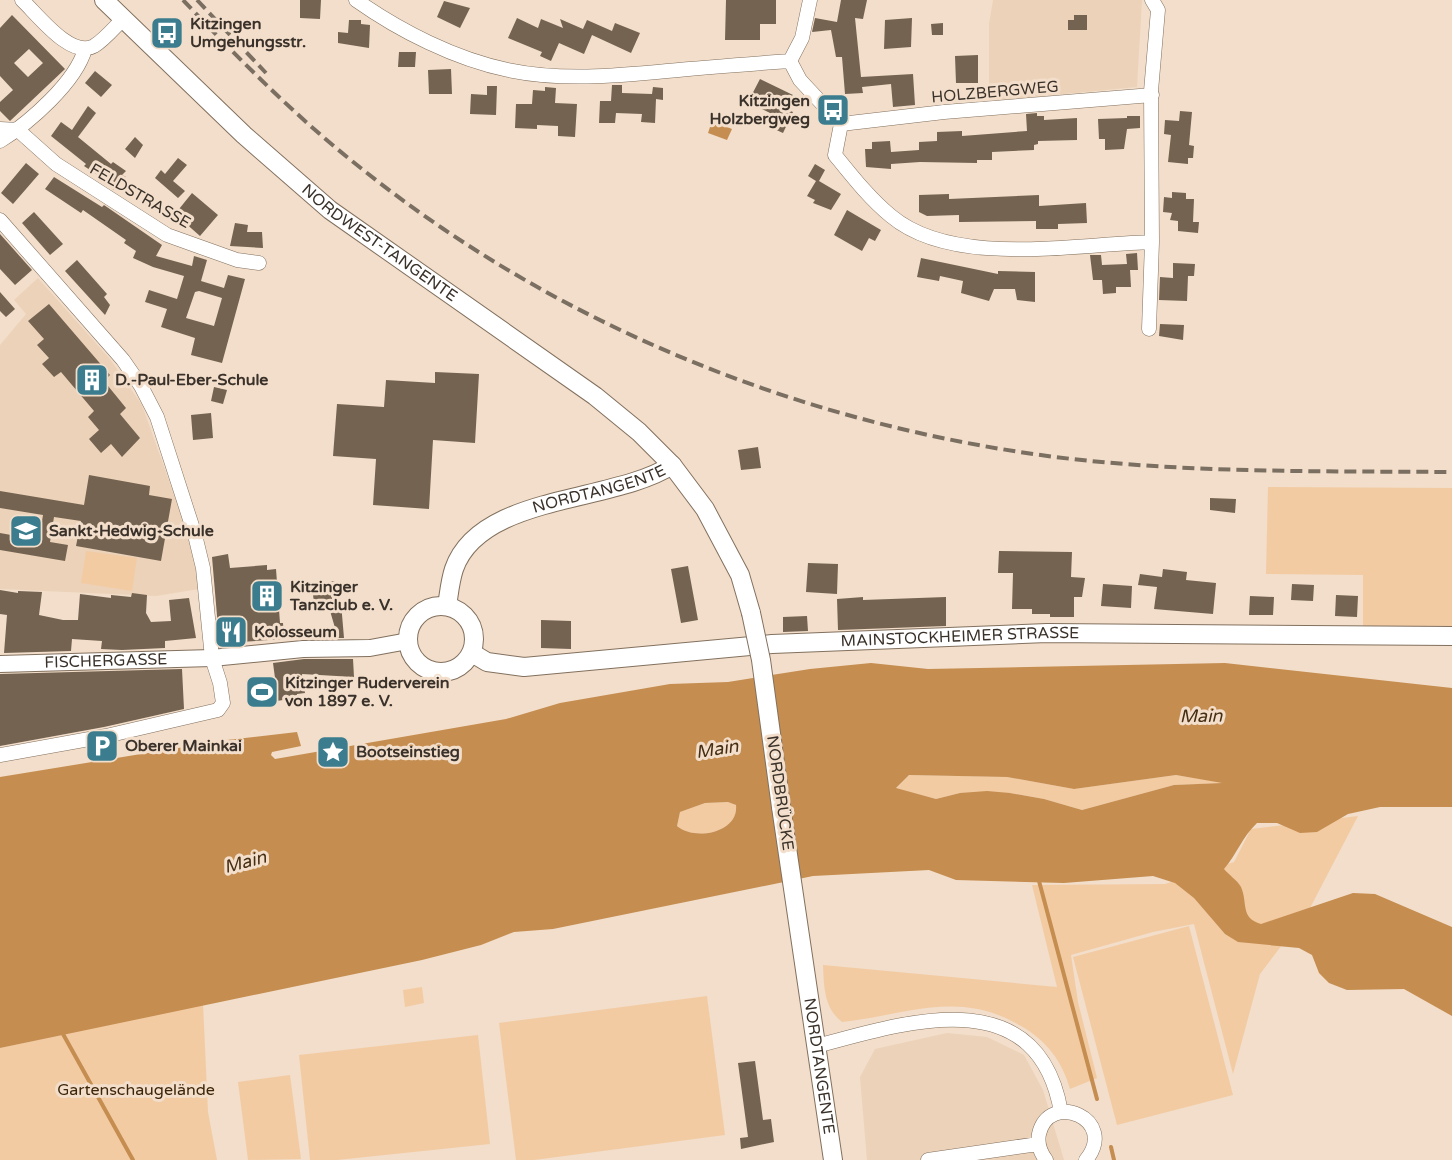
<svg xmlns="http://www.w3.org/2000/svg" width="1452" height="1160" font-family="'Varela Round',sans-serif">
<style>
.built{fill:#ecd2b9}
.green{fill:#f2cba3}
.water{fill:#c58d50;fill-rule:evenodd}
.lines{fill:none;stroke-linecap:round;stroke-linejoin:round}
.stream{stroke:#c58d50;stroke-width:4}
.building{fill:#746351;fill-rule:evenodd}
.minor-casing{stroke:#82705e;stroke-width:15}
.tertiary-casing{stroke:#82705e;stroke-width:18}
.secondary-casing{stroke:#82705e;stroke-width:20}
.minor{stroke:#fff;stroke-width:14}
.tertiary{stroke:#fff;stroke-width:16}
.secondary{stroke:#fff;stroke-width:18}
.rail{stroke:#7b6f62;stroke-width:4;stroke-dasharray:12 6;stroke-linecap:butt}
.secondary-bridge-casing{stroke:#82705e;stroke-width:20;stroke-linecap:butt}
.secondary-bridge{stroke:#fff;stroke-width:18}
.labels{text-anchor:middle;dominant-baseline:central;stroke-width:6;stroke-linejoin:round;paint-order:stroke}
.poi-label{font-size:16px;font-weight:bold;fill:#3a322a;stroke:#f2deca;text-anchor:start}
.street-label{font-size:16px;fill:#3a322a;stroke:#f2deca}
.park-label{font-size:16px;fill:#3c2509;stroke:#f2deca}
.water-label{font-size:18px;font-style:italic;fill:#452e13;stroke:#f2deca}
</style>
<rect width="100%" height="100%" fill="#f2deca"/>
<!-- built -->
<path class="built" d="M993 0H1142L1137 87 989 101V24Z
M38 278 110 359 142 405 193 548 199 589 156 596 0 589V345L26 314 14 300Z
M947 1033 987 1037 1024 1055 1043 1090 1064 1160H867L860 1077 875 1049Z"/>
<!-- green -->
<path class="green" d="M1268 487 1452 488V627L1363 629V575L1266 574Z
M86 551 137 558 132 591 81 583Z
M909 775 1007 777 1074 789 1176 775 1225 783 1174 785 1082 810 1044 799 1010 793H960L936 799 896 789Z
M728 802 736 805C739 833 694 841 677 826L680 812 705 803Z
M1358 816 1310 908 1260 974 1233 1074 1194 924 1153 932 1071 955 1078 1002 1097 1078 1070 1089C1062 1061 1047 1041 1021 1026 958 989 908 1015 842 1022 824 1008 824 987 823 965L1057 987 1032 885 1165 884 1234 862 1251 829Z
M1189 926 1233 1095 1117 1125 1073 957Z
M422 987 424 1003 405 1007 403 990Z
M707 996 725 1135 534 1160H516L499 1023Z
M203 1004 208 1112 217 1160H0V1048Z
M478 1035 490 1144 337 1160H310L299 1055Z
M290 1075 301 1159 248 1160 238 1082Z"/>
<!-- water -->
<path class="water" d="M712 121 732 129 727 140 708 133Z
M871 663 928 669 1225 663 1452 688V807H1380L1348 814 1317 832 1300 833 1277 823H1257C1242 837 1237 854 1224 869 1228 874 1238 881 1241 887 1248 903 1240 918 1261 924L1353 893 1375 894 1452 927V1016L1404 989 1347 990 1329 983 1319 973 1312 955 1299 948 1238 942 1225 934 1194 898 1175 883 1153 876 1064 883 956 880 929 870 813 876 553 929 514 932 481 945 422 960 0 1048V777L227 740 297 732 301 746 272 752 271 755 275 759 506 719 560 703 670 684 728 682 810 669ZM909 775 1007 777 1074 789 1176 775 1222 783 1174 785 1082 810 1044 799 1010 793 987 791 960 793 936 799 896 788ZM728 802 736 805C739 833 694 841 677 826L680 812 705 803Z"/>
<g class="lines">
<!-- stream -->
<path class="stream" d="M1039 881 1097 1099
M63 1034 133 1160
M1111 1147 1114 1160"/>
</g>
<!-- building -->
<path class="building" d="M300 0H321L320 19 300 18Z
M726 0H776V24H760V40H725Z
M841 0H867L863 19 855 18 861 77 913 74 915 105 893 107 891 84 862 87 863 93 845 94 842 57H836L831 30 812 32 815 18 837 22Z
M444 1 470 8 460 28 437 17Z
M12 15 65 69 10 121 0 111V102L13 90 0 76V28ZM29 49 43 63 28 77 14 63Z
M1074 15H1087V30H1068V20H1074Z
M517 18 538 28 541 19 563 28 560 19 583 29 587 20 612 31 615 23 640 33 631 53 592 35 584 54 559 43 551 61 540 56 542 52 508 38Z
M912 18 911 47 884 49 885 20Z
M349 20H361V24L370 25 369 48 338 43V32L348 33Z
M943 23V35H932L931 24Z
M399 52H416L415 67H398Z
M978 55V83H956L955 56Z
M451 69 452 94H429L428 70Z
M95 71 112 85 101 97 85 83Z
M760 79 793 95 786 109 793 112 783 133 772 128 778 117 748 102Z
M612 85H622V93L652 94 653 87 663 88V100L656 99 655 123 641 122 642 114 616 113 615 123H599L600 101H611Z
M487 86H497L496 115 470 114 471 94 487 95Z
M545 87 556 88 555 103 577 104 575 137 558 136V126L537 125V129L515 128 516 104H532L533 90 545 91Z
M88 106 96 113 78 137 111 164 113 162 126 171 122 175 126 177 114 190 97 179 99 176 84 166 86 164 51 136 61 122 72 130Z
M1180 111 1192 112 1189 145 1194 146 1193 158H1188V164L1168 162 1171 135 1164 134 1165 120 1179 121Z
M1037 113V116H1044V120L1077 118V140L1038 141V144L1034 145V150L992 152V160H977V163L920 162 891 164V169L866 167 865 149H872V142L890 141 891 152 919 150V142L937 141V132L962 131V136L1027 131 1026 114Z
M1127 116H1140V128L1127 129 1124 149 1105 150V139H1099L1098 119 1127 118Z
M135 137 143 145 135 158 125 149Z
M178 158 187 165 173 181 185 191 178 198 155 178 161 170 165 174Z
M26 163 39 174 13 204 1 193Z
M815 164 825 170 819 181 841 194 831 210 813 203 815 200 807 196 816 181 808 176Z
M54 177 102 207 104 205 162 245 156 256 192 266 194 256 207 260 201 281 224 288 228 275 245 279 222 363 191 355 195 338 161 327 167 309 145 302 149 290 177 299 184 276 153 267 133 258 136 251 124 243 126 240 83 210 81 213 45 189ZM199 291 222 298 214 326 186 318 195 292Z
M1172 192 1186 193V199H1194L1193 222H1199L1198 233 1178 231V221L1170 220 1172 213 1163 212 1164 197 1172 198Z
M192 193 218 215 200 236 175 214Z
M949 194V199L1039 195V206L1086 203 1087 223 1058 224V229H1036V221L959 222V215L927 216 919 212V195Z
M847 210 881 230 875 241 869 238 862 251 834 235Z
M34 212 63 244 50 255 22 223Z
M235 223 248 225 247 232H262L263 248 230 246Z
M0 234 32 270 15 285 0 269Z
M1137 253 1138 270H1130L1131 287H1116V293L1103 294 1102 280H1093L1090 255H1101L1102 265 1127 264 1126 254Z
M921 258 998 274V271L1035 272V302L1017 300 1015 289H994L989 301 961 293 963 281 940 276 939 281 917 277Z
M77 260 107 294 104 297 110 305 105 315 65 271Z
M1173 263 1195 264 1194 276H1188L1187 301 1159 300 1160 277 1173 278Z
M0 292 15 309 6 317 0 311Z
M49 304 110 375 104 381 126 408 120 414 140 438 122 457 111 444 101 453 89 439 99 430 88 417 94 411 61 372 54 377 42 364 49 358 37 345 44 339 28 321Z
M1160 324 1184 325 1183 340 1159 336Z
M435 372 479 374 475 443 433 440 429 509 373 505 376 459 333 456 337 404 384 407 386 380 435 383Z
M214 387 227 390 223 404 211 401Z
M211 413 213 438 193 440 191 415Z
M758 447 761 468 741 470 738 450Z
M89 475 150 486 149 495 172 499 161 561 76 546 81 521 54 517 50 542 68 545 65 561 0 550V533L39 540 43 515 0 508V491L84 505Z
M1210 498 1236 499 1235 513 1210 510Z
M999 551 1072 552 1071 577 1085 578 1082 597H1074V617H1050V614H1032V609H1012L1013 573H998Z
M228 554 230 568 267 565V570L276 569 280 623H283L284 639 225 643 219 639 212 557Z
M808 563 838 564 837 594 806 592Z
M688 566 698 620 681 623 671 569Z
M1163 569 1187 572 1186 580 1216 583 1213 614 1154 609 1157 587 1138 585 1140 574 1162 577Z
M338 581 341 603 344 638H338L328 604 314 605 313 594H308L307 583Z
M1103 584 1132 586 1131 608 1101 606Z
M1292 584 1314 585 1313 601 1291 600Z
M0 590 18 593V591L42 592 39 615 63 620H78L80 594 111 598V595L131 597 132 593 147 595 146 613 151 622 171 621 169 600 189 598 196 638 165 641V648L122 650 101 649 102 641 72 639 71 651 4 653 7 615 0 614Z
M1336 595 1358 596 1357 617 1335 616Z
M1250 596 1274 597 1273 615H1249Z
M863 597V600L946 597V626L838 630 837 599Z
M807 616 808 631 783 632V617Z
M541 620 571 621V649L541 648Z
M304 659H353L354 677 302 674 305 693 297 694V698L248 705 246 684 275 678 273 663Z
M182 669 184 709 104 727 0 746V674Z
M755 1061 763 1120 771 1119 774 1142 741 1149 740 1138 748 1137 738 1063Z"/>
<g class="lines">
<!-- minor casing -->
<g class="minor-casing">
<path id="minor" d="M22 0C38 15 71 59 94 46 104 40 114 28 122 20
M356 0C400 31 455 59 508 70 561 81 615 76 667 71 708 67 749 64 790 61L800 80 841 124
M790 61 802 38 810 0
M841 124 835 155C852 176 870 199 891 216 953 268 1075 244 1152 242L1151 91 1158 10 1152 0
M841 124 944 112 1152 95
M0 129 18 130 56 164 167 235 237 260 259 263
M0 141C29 123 76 82 85 49
M0 220 123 360 141 386 157 417 195 535 203 568 212 658 220 683 223 703 218 710 106 736 0 755
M1149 329 1152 242
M817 1046C908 1021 1038 980 1061 1112
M928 1160 1038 1144
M1046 1160C1040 1152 1037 1144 1039 1134 1049 1090 1119 1119 1086 1160"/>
</g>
<!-- tertiary casing -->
<g class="tertiary-casing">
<g id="tertiary">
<path id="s1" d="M0 664 212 658 303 649 370 648 408 641"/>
</g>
</g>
<!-- secondary casing -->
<g class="secondary-casing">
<g id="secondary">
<path id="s2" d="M104 0 244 135 330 210 595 396 639 432 672 465 705 509 740 575 751 613"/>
<circle cx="441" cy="639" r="33"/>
<path id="s3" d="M447 606C449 594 450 581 454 569 480 494 614 503 672 465"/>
<path id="s4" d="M472 653 487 662 524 667 772 644 1047 633 1452 636"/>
<path id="s5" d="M781 807 833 1160"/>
</g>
</g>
<!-- minor -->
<use href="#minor" class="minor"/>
<!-- tertiary -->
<use href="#tertiary" class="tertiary"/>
<!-- secondary -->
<use href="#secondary" class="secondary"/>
<!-- rail -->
<path class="rail" d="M183 0C238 58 294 115 357 165 560 329 813 429 1072 459 1198 473 1325 471 1452 472
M197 0 266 73"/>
<!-- secondary-bridge casing -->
<g class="secondary-bridge-casing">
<path id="secondary-bridge" d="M751 613 761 660 781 807"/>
</g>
<!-- secondary-bridge -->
<use href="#secondary-bridge" class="secondary-bridge"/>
</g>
<!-- icons -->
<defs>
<g id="bus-square" transform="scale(1.725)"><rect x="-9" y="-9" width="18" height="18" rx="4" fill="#3b7d8e" stroke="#f2deca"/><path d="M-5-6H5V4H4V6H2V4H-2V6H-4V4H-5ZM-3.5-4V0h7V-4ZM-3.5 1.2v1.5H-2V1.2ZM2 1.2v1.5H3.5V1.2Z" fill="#fff"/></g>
<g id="building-square" transform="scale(1.725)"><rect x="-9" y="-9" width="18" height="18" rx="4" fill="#3b7d8e" stroke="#f2deca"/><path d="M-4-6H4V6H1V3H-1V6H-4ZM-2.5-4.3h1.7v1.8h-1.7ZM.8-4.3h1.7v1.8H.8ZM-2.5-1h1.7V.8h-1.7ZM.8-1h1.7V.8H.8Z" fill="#fff"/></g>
<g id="school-square" transform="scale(1.725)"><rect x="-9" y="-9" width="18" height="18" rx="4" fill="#3b7d8e" stroke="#f2deca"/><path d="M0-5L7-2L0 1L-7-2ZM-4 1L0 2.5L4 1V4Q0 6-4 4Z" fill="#fff"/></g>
<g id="restaurant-square" transform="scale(1.725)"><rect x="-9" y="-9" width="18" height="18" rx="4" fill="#3b7d8e" stroke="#f2deca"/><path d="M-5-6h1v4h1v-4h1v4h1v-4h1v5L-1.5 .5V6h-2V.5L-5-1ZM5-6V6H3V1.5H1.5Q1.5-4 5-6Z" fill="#fff"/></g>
<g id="stadium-square" transform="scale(1.725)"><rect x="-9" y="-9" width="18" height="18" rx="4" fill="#3b7d8e" stroke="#f2deca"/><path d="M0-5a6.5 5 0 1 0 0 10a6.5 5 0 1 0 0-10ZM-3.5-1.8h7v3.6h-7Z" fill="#fff"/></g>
<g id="parking-square" transform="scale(1.725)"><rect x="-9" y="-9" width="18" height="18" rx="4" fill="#3b7d8e" stroke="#f2deca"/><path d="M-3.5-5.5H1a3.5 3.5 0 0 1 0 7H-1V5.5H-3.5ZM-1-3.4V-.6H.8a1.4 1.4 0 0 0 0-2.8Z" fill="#fff"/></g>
<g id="sight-square" transform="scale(1.725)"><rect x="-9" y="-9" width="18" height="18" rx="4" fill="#3b7d8e" stroke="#f2deca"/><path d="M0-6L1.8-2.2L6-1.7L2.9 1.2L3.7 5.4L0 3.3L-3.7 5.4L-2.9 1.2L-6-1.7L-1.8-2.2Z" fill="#fff"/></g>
</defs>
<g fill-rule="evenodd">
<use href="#bus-square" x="167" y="33"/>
<use href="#bus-square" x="833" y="110"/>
<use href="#building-square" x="92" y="380"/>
<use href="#school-square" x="26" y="531"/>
<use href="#building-square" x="267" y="596"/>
<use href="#restaurant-square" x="231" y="632"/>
<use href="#stadium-square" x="262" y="692"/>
<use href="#parking-square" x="102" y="746"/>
<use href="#sight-square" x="333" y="752"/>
</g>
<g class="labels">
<!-- poi labels -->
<g class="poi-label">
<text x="190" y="24">Kitzingen<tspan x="190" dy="18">Umgehungsstr.</tspan></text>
<text x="810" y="101" text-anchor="end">Kitzingen<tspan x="810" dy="18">Holzbergweg</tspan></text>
<text x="115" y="380">D.-Paul-Eber-Schule</text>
<text x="49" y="531">Sankt-Hedwig-Schule</text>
<text x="290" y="587">Kitzinger<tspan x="290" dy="18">Tanzclub e. V.</tspan></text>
<text x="254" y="632">Kolosseum</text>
<text x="285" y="683">Kitzinger Ruderverein<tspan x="285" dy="18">von 1897 e. V.</tspan></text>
<text x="125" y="746">Oberer Mainkai</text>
<text x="356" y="752">Bootseinstieg</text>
</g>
<!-- street labels -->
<g class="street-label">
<text transform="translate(995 92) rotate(-5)">HOLZBERGWEG</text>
<text transform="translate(140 196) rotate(30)">FELDSTRASSE</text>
<text stroke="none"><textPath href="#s2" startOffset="368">NORDWEST-TANGENTE</textPath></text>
<text stroke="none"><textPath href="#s3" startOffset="210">NORDTANGENTE</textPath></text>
<text stroke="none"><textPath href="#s4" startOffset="492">MAINSTOCKHEIMER STRASSE</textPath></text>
<text stroke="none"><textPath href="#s1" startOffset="106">FISCHERGASSE</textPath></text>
<text transform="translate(780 793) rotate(82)">NORDBRÜCKE</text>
<text stroke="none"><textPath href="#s5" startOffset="262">NORDTANGENTE</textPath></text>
</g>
<!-- park labels -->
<g class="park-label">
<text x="136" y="1090">Gartenschaugelände</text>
</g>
<!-- water labels -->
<g class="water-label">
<text transform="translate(1201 716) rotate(-1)">Main</text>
<text transform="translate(717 749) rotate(-9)">Main</text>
<text transform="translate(245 862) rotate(-15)">Main</text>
</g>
</g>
</svg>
